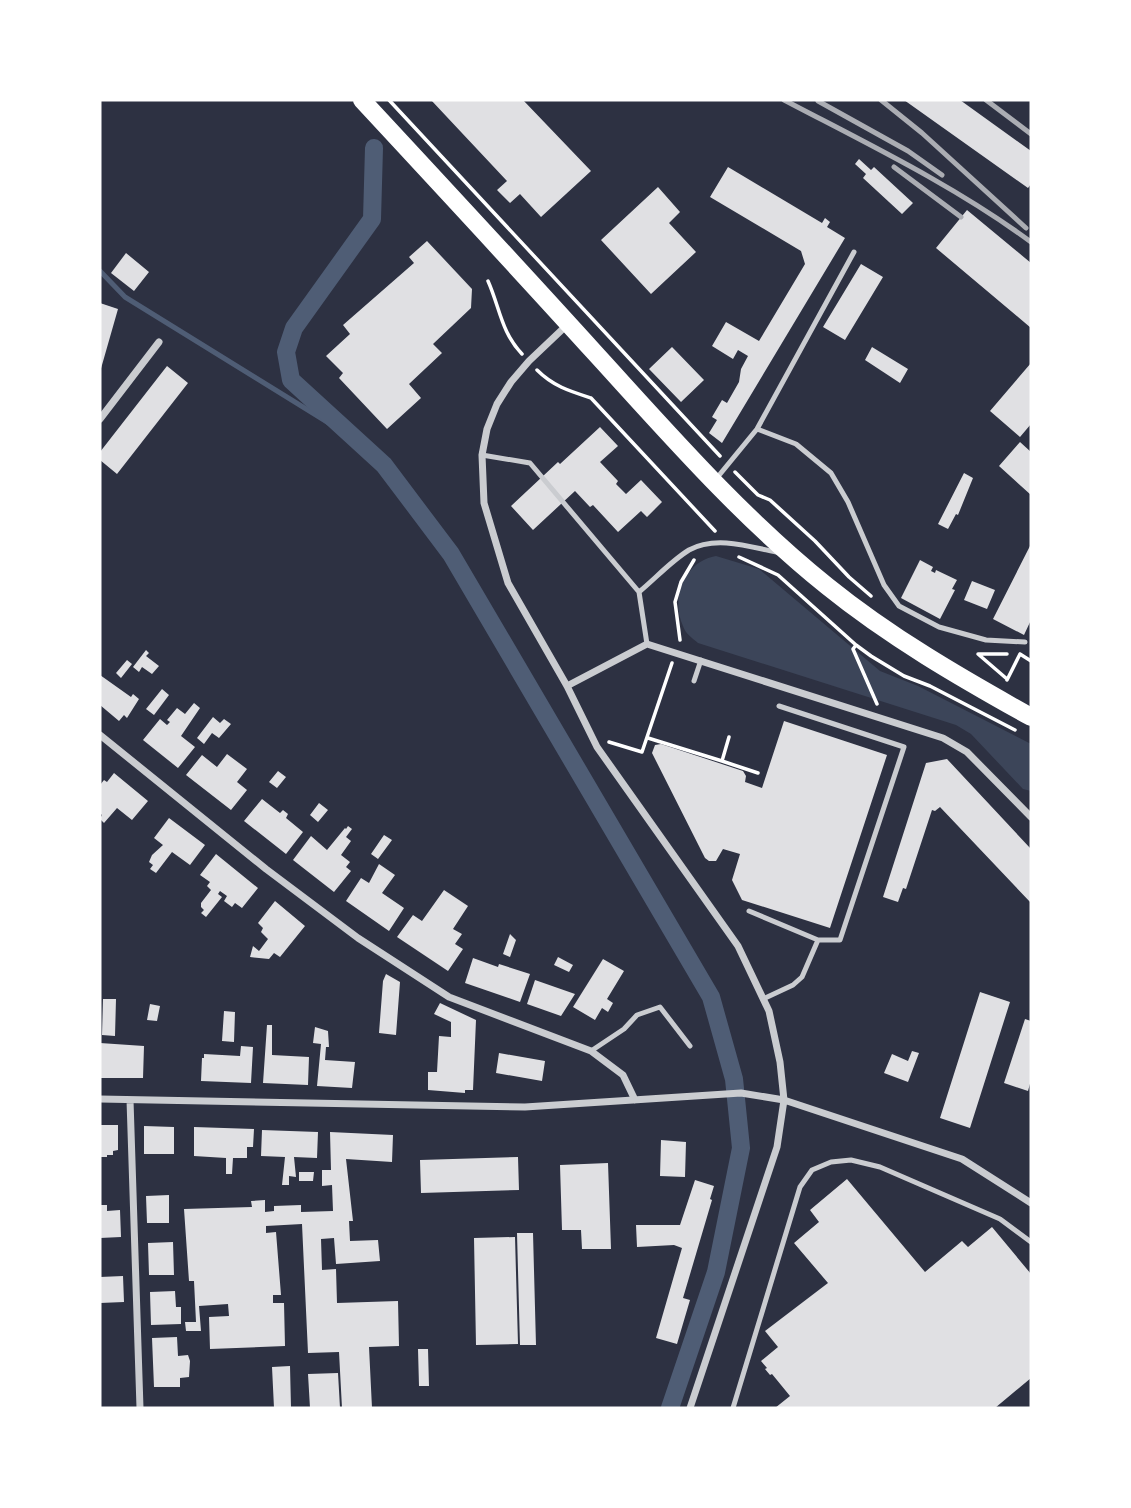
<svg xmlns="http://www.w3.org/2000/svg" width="1131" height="1508" font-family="'PT Sans Narrow',sans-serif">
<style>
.green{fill:#3c4559}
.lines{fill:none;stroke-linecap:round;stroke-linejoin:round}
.stream{stroke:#4f5d75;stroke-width:5}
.canal{stroke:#4f5d75;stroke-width:18}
.building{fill:#e0e0e3}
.path{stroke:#fff;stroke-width:3.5}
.service{stroke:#caccd0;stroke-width:5}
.minor{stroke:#caccd0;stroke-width:7}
.primary{stroke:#fff;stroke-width:18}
.rail{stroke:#abadb3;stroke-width:5}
</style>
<rect width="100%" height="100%" fill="#2d3142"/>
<!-- green -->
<path class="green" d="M716 556 759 569 880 671 918 686 1031 744V791L1023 789 971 734 956 725 698 643C692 638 685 633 683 626 670 598 685 561 716 556Z"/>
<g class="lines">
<!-- stream -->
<path class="stream" d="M100 271 125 297 358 441"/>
<!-- canal -->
<path class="canal" d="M374 148 372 219 294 328 286 352 291 380 384 465 451 554 711 997 734 1079 741 1148 716 1272 670 1408"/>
</g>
<!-- building -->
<path class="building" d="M431 100H523L591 171 541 217 520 194 510 203 497 190 507 181Z
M904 100H960L1031 151V184L1028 188Z
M859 159 871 170 874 167 913 203 902 214 863 178 866 174 855 164Z
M728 167 822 223 825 218 830 222 827 227 845 238 722 443 709 433 717 420 712 417 722 400 727 403 739 382 741 369 748 356 738 350 733 359 712 346 726 322 759 341 805 264 801 251 710 197Z
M658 187 680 212 669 223 696 252 651 294 601 240Z
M967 210 1031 263V328L936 248Z
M427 241 472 289 471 308 433 344 442 353 409 384 421 398 387 429 339 378 343 373 326 356 350 334 343 325 414 263 409 257Z
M126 253 149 272 134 291 111 273Z
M861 264 883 277 845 340 823 327Z
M100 303 118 309 100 372Z
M672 347 704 380 681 402 649 369Z
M872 347 908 369 900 383 865 360Z
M1031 363V424L1020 437 990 411Z
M167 366 188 383 117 474 100 460V452Z
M600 427 618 446 600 462 618 481 616 484 626 494 641 480 662 502 647 517 641 511 618 532 593 505 590 507 575 491 533 530 511 506 558 462 560 464Z
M1020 442 1031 452V495L999 466Z
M964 473 973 478 958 515 956 514 948 529 938 524Z
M1031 544V620L1024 635 993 619Z
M920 560 933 567 931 571 935 573 936 570 957 580 952 589 955 590 940 619 901 598Z
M972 581 995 590 987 609 964 600Z
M146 650 149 653 146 656 159 666 152 674 142 667 139 672 133 667Z
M127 660 132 664 121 678 116 673Z
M100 675 131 697 133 694 139 699 127 718 124 715 119 721 100 705Z
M162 689 169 695 154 715 146 709Z
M194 703 200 708 181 736 195 747 178 768 143 740 160 719 167 725 170 722 167 720 177 708 185 714Z
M213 717 220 723 224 719 231 724 219 738 212 733 204 744 197 738Z
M784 721 887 755 830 928 742 900 732 880 740 854 723 849 716 861H709L705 858 652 753 655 745 661 744 743 771 746 776 745 782 762 788Z
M227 754 247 769 237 782 247 790 231 810 186 775 202 755 217 767Z
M947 759 1031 849V903L940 807 935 811 932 810 906 889 903 888 898 902 883 897 926 763Z
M278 771 286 777 277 788 269 782Z
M114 773 148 801 132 820 117 808 104 823 100 819 102 815 100 813V785L104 780 107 782Z
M262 799 280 813 283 810 288 814 286 818 303 832 286 854 244 821Z
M319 803 328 810 318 822 310 815Z
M169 818 205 845 190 865 172 852 156 873 150 869 153 865 149 862 152 855 163 845 154 838Z
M348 826 352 829 346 837 351 841 341 855 350 862 346 867 351 871 334 892 293 860 311 836 327 850 345 828 346 829Z
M384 835 392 840 378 859 371 854Z
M216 854 258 888 242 908 235 903 232 907 224 901 227 896 220 891 218 894 222 897 206 917 201 913 204 910 201 907V903L211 890 207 886 210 882 200 875Z
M379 864 395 875 382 893 404 908 389 931 346 901 361 878 369 883Z
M444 890 468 906 453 929 462 934 455 944 463 949 448 971 397 937 413 915 422 921Z
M275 901 305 926 280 957 274 953 269 959 250 957 253 946 259 951 268 939 261 932 263 928 258 923Z
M510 934 516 940 510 957 503 954Z
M558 957 573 965 569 972 554 965Z
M473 958 498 967 499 964 530 974 520 1002 465 983Z
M603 959 624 971 607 999 613 1003 608 1012 602 1008 595 1020 573 1007Z
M386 974 400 982 396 1035 379 1033 383 981Z
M535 980 575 994 561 1016 527 1004Z
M980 992 1010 1002 970 1128 940 1118Z
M103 999H116L115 1036 102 1035Z
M440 1003 476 1020 473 1090H465V1093L428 1090V1072H437L439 1036 451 1037V1022L434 1014Z
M150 1004 160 1006 157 1021 147 1020Z
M224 1011 235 1012 234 1042 222 1041Z
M1025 1019 1031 1021V1080L1028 1091 1004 1083Z
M267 1025H272V1055L309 1057 308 1085 263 1083Z
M315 1027 328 1031 329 1047H326L325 1060 355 1062 352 1088 317 1086 321 1044 313 1043Z
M100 1043 144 1046 143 1078H100Z
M241 1046 253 1047 251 1083 201 1081 202 1058H204V1054L240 1056Z
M912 1051 919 1053 908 1082 884 1073 892 1054 908 1061Z
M499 1053 545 1061 542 1081 496 1073Z
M100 1125H118V1150L113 1151V1155H107V1157H100Z
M144 1126 174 1127V1154H144Z
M194 1127 254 1129 253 1147H247V1158H233L232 1174H226V1158L194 1156Z
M262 1130 318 1132 317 1158 294 1157 296 1177 289 1176V1185H282L285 1157 261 1156Z
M330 1132 393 1135 392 1162 346 1159 353 1221H349L350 1241 378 1240 380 1261 336 1264 334 1238 321 1239 322 1270 336 1269 337 1303 398 1301 399 1346 369 1347 372 1408H342L339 1352 308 1353 302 1224 266 1226V1233L276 1232 281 1295H273V1303H284L285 1346 210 1349 209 1317 229 1316 228 1304 199 1306 201 1331H186L185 1322H196L194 1281H189L184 1209 252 1207 251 1201 265 1200V1212L274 1211V1206L301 1205V1212L333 1211 332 1185 322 1186V1170H331Z
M661 1140 686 1142 685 1177 660 1176Z
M518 1157 519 1190 421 1193 420 1160Z
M608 1163 611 1249H582L581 1230H562L560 1165Z
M299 1172H314L313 1181H299Z
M847 1179 925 1272 962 1241 968 1247 992 1227 1031 1274V1378L995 1408H775L790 1396 772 1374 770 1375 765 1369 767 1368 761 1361 778 1347 765 1331 828 1283 794 1243 819 1222 810 1210Z
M695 1180 714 1186 710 1199 712 1200 683 1298 690 1300 677 1344 656 1338 682 1248 674 1245 637 1247 636 1225H680Z
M169 1195V1223H147L146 1196Z
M100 1205H107V1211L120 1210 121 1237 100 1238Z
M517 1233H533L536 1345H520Z
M515 1237 518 1344 476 1345 474 1238Z
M173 1242 174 1275H149L148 1243Z
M123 1276 124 1302 100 1303V1277Z
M175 1291 176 1307H181V1324L151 1325 150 1292Z
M177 1337 178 1356 188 1355 190 1361 189 1377 180 1378V1387H154L152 1338Z
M418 1349H428L429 1386H419Z
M290 1366 291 1408H274L272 1367Z
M338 1373 340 1408H310L308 1374Z"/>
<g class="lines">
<!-- path -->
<path class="path" d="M389 100 720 456
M488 281C500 308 501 332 522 354
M537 370C553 386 569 391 591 398L715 531
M735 472 758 495 770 500 815 541 849 577 871 596
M739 557 778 575 856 645 871 656 904 676 930 686 1015 730
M680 640 675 602 681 582 694 560
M856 645 853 649 877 704
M1007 654H978L1007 679
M1020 654 1031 661
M1007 680 1020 654
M648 738 722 761 729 737
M609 742 642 752 672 663
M722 761 758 773"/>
<!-- service -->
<path class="service" d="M757 429 796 444 831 473 848 502 884 585 899 606 939 627 986 640 1025 642
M482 455 530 463 639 592 647 644
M716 479 757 429 854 252
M639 592C655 579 671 561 689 550 716 535 751 547 780 553
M694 681 701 660
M779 706 904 747 840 940H818
M749 911 818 940 802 977 793 985 763 999
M591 1051 624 1029 637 1015 660 1007 690 1046
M733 1408 800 1187 812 1170 831 1162 851 1160 880 1167 1000 1219 1031 1242"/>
<!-- minor -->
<path class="minor" d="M568 324 529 361 511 382 497 404 487 429 482 455 484 503 508 583 567 686 597 747 738 946 769 1011 780 1062 784 1100 777 1147 690 1408
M100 419 159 342
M567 686 647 644 943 738 967 752 1031 817
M100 735 266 869 358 938 449 997 591 1051 623 1075 635 1100
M100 1099 525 1107 741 1093 784 1100 962 1159 1031 1203
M130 1100 140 1408"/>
<!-- primary -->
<path class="primary" d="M362 100C440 184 518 268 595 353 669 434 741 517 827 586 890 637 961 678 1031 717"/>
<!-- rail -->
<path class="rail" d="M784 100C868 144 955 186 1031 242
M881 100 922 133 1026 228
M986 100 1031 134
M818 101 908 151 942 175
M894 167 961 217"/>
</g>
<!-- border -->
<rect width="1131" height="1508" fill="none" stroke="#ffffff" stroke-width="203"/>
</svg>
